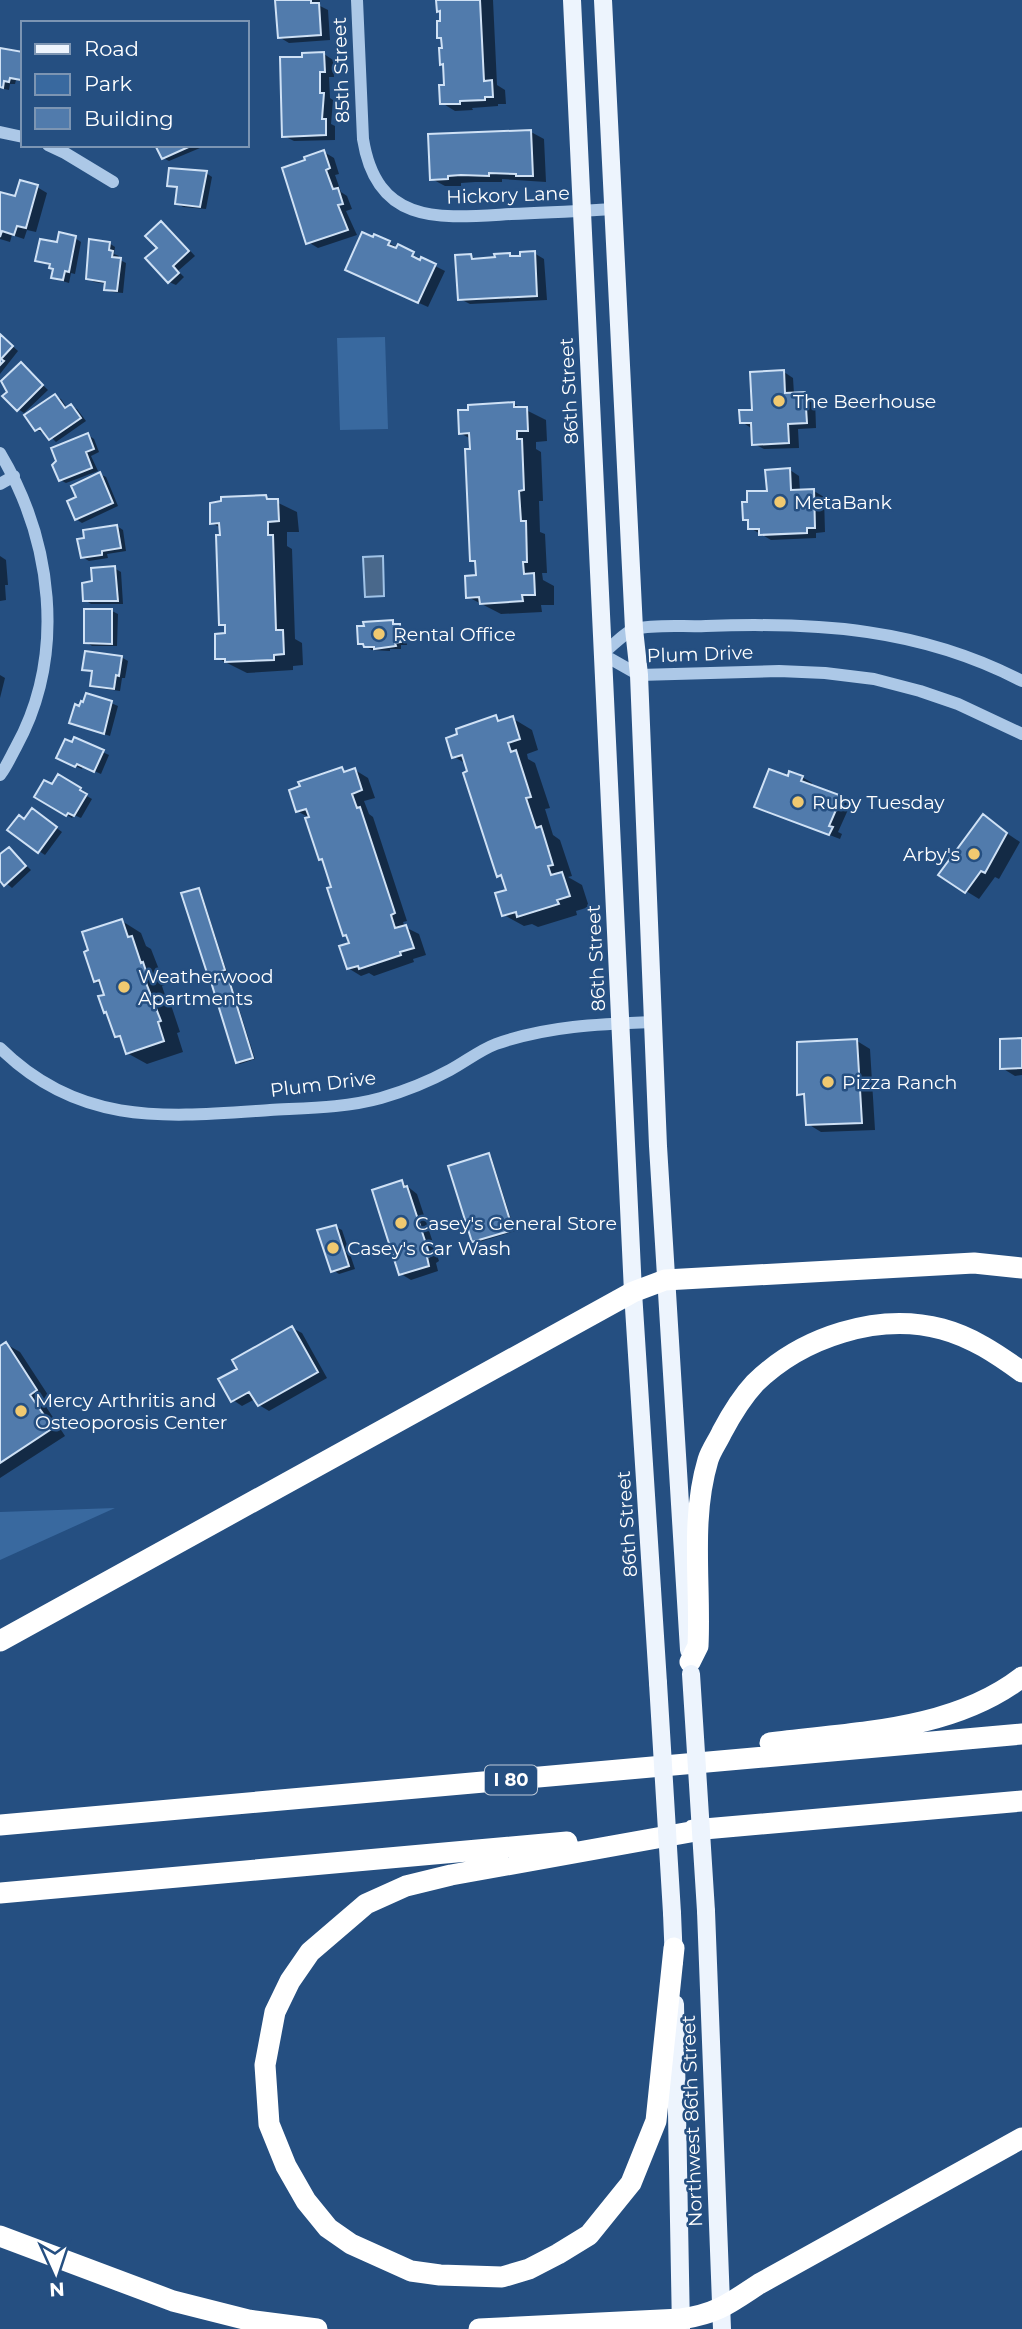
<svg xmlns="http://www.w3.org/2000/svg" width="1022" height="2329" font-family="Montserrat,sans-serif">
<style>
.green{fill:#39699f}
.water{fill:#49688b;stroke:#a0c3e7;stroke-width:2}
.shadow{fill:#0007}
.building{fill:#517bac;stroke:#cfe1f5;stroke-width:2}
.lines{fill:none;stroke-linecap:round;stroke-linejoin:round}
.minor{stroke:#acc8e7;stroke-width:12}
.major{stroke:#edf4fd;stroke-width:18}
.highway{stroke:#fff;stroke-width:21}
.major-bridge{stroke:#edf4fd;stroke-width:18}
.poi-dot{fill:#f0c970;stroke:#254f81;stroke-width:2.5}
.labels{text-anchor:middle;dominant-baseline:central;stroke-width:5;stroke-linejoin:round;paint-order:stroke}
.shield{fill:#254f81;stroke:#becad9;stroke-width:2}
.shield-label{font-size:18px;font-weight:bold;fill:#fff}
.street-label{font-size:19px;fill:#fff;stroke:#254f81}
.poi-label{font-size:19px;fill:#fff;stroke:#254f81;text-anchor:start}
</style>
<rect width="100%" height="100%" fill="#254f81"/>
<!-- green -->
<path class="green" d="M385 337 388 429 340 430 337 338Z
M115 1508 0 1560V1512Z"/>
<!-- water -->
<path class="water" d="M383 556 384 596 365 597 363 557Z"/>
<!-- shadow -->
<path class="shadow" d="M277 0H320V6L328 10 330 40 289 43 279 37Z
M438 0H493L497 85 505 90 506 104H498V106L472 108 473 110 455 111 442 103 446 86 445 66 441 64 443 39 439 37 442 13 438 11Z
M0 50 23 53V82L16 80 15 84H10L9 90 0 88Z
M324 54 333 60 334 77H329L330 98 333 100 331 124 335 126V140L294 141 284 136 304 58Z
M531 132 544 139 546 182 502 179V182H475L461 183V186H445L432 179Z
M157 145H199L200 148 169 161 163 158Z
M324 152 334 158 339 174 335 175 341 192 347 196 352 209 346 211 357 235 318 248 308 242 307 161Z
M206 173 212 177 206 209 183 207 177 203 179 189 169 185Z
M37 187 47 193 36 232 27 230 24 239 12 235 10 242 0 239V198H16Z
M162 223 168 227 195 256 178 271 184 277 176 285 169 282 159 248Z
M75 238 81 242 75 274 71 273 69 283 59 280 53 277 55 269 51 266 37 260 58 245Z
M109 243 115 247 114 254 119 256 118 259 126 263 123 293 112 292 106 289 107 284 94 282 88 278Z
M389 243 445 271 428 307 357 275Z
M534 253 544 259 547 300 470 304 460 299 471 256 478 260 510 255 514 258Z
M0 335 18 351 0 374Z
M21 364 48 390 24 413 18 409 9 392Z
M784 372 793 378 794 394 805 393 815 399 816 428 798 429 799 448 764 449 754 444 751 428 742 422 754 411Z
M55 396 61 399 67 408 71 406 77 409 86 421 56 442 45 431 43 433 36 429Z
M514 404 546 420 547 441 536 442V449L541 452 543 501H539L540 532 545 534 547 573H542L543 580 554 586V605H541L542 612 501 614 468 597 478 576 477 563 472 560 471 439 460 433Z
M88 435 94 439 99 452 91 456 98 471 66 483 60 480Z
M790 470 799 476 800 491H814L824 497 825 532 816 533V538L771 540 750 528V522L745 519Z
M100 474 106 477 118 506 82 523 76 519 78 498Z
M266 497 297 512 299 532H287V546L292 549 295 639 302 643 303 665 293 666V670L247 673 217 658 226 635V627L221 624V528L212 523Z
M117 526 123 530 126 551 107 554 108 558 89 561 82 557Z
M0 556 6 560 8 585H5L6 600 0 601Z
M114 568 121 572 123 604H91L85 600Z
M112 611 118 614 117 646H92L86 642Z
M392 622 406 629 407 645H401V649H390V651L372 650 359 643Z
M121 657 128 661 125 678H122L120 691 98 688 92 685 94 673 84 669Z
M0 675 5 678 0 698Z
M111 703 118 706 110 736 71 723Z
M496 717 503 721 512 718 532 730 538 750 527 754 528 759 535 763 550 808 545 809 553 835 560 840 572 876 568 877 582 885 589 907 576 911 577 915 538 927 532 924 524 926 504 915 508 891 504 879 498 876 467 764 454 757Z
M75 739 109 755 101 774 83 766 82 769 64 761Z
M342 769 347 772 355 770 368 778 375 798 364 801 369 814 373 817 407 921 403 922 405 927 419 934 426 955 413 959 414 962 374 976 369 973 361 976 348 968 351 944 349 938 344 935 333 888 325 862 320 859 310 818 297 811Z
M59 776 87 793 85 795 92 799 81 818 74 815 72 818 36 797 52 787Z
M802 777 812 783 811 786 851 803 838 832 842 834 840 839 757 807 789 778Z
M38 814 62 832 45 855 39 851 25 820Z
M983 817 1020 842 999 879 995 877 979 899 966 891Z
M9 849 31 870 12 888 0 878V852L2 855Z
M198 890 201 891 227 972 212 976 209 975Z
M122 921 141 933 146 946 151 949 165 985 162 986 168 1004 171 1005 180 1032 177 1033 183 1052 147 1064 127 1053 123 1040 116 1036 102 985 95 981Z
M228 979 230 980 255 1059 240 1064 237 1062Z
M1022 1040V1075L1015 1076 1002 1068Z
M857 1041 870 1049 875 1130 821 1132 808 1124 806 1098 799 1094Z
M489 1155 491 1156 515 1231 476 1243 474 1241Z
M402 1182 417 1194 439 1261 436 1263 438 1271 411 1280 401 1274Z
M336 1227 342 1230 355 1269 339 1274 333 1270Z
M292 1328 302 1333 327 1378 269 1411 259 1405 255 1399 242 1406 233 1400 239 1369Z
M6 1344 20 1352 50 1398 43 1402 65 1436 0 1478V1348Z"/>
<!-- building -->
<path class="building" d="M275 0H311V3H319L321 35 278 38Z
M436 0H480L484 81 492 80 493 97H485V100L460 101V104H440L439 85H444L443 64 440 65 439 48H442L441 38H437V21H440V11L437 12Z
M0 48 23 52 21 80 10 78 9 82 4 81 3 88 0 87Z
M324 52 325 72H320V93H324L322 119H326V135L282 137 280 57H302V53Z
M531 130 533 176H516V174L489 173V176L461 175 448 176V179L430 180 428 134Z
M155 145H193L162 159Z
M324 150 330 168 326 170 333 189 338 188 343 204 338 205 348 230 306 244 282 168 305 160 304 157Z
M169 168 207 171 200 207 175 204 177 187 167 186Z
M20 180 38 185 26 228 17 226 14 235 2 231 0 237V192L15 196Z
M161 221 189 251 173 266 179 273 168 283 145 258 157 248 145 236Z
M59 232 76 236 69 272 65 271 63 280 51 278 53 269 49 268 50 264 35 261 40 239 57 242Z
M362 232 373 237 374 234 390 241 388 245 396 248 398 244 414 252 412 256 420 260 421 257 436 264 418 303 345 270Z
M89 239 110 242 109 250 113 251 112 257 121 258 117 291 104 290 105 282 86 279Z
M535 251 537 296 458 300 455 255 471 254 472 259 495 257 494 254 510 253V256H520V252Z
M0 334 13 346 1 359 4 361 0 365Z
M21 362 43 385 17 411 2 396 7 392 1 381Z
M784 370 785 393 805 392 807 423 788 424 789 443 752 445 751 423H740L739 410H752L750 372Z
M55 394 65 408 71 404 81 418 49 440 40 428 35 431 24 415Z
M514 402V407H527L528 431H517V439H522L524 490 519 491 521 521H526L527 562H523L524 574 534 573 535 595H522L523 601 480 604 479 597 466 598 465 576 476 575 475 561H470L465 449H470L469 433 459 434 458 410H468V405Z
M88 433 94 449 86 452 92 468 59 481 52 465 56 461 51 448Z
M790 468 791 490 814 489 815 528H807V533L759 535V529H748V520H743L742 502H747V491H767L765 470Z
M100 472 113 503 75 520 67 501 76 497 71 486Z
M266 495 267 499H278L279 521 268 522V535H273L276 630H283L284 654 274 655V660L225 662V659H215V634L225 633V625H219L216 535H220L219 523 210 524V503L221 501V497Z
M117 525 121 548 102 551V555L81 558 77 539 84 538 83 530Z
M115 566 118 601H83L82 583 92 581 91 568Z
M84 609H112V644L84 643Z
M393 620V624H400L401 642 395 643 396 646 374 649V647H364L363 644H358L357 626H364L363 622Z
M85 651 122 656 119 676 116 675 114 689 90 686 92 671 82 670Z
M86 693 112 701 104 734 69 723 75 704 79 706 81 701 83 702Z
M496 715 498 721 513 716 520 739 508 743 511 752 516 750 531 797 526 798 536 828 541 826 553 865 548 866 551 875 562 872 570 896 557 900 559 904 517 917 516 912 502 916 495 893 506 890 501 875 497 877 463 773 467 771 462 755 452 758 446 738 457 734 456 729Z
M74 737 104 750 94 772 77 764 75 767 56 758 65 739 72 742Z
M342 767 344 772 355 768 362 790 352 794 357 808 360 807 395 913 391 915 395 928 406 925 414 948 400 952 401 955 359 969 358 966 347 969 339 946 349 943 346 935 343 936 327 888 331 887 322 859 319 860 305 818 309 817 306 809 296 812 289 790 300 786 298 782Z
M769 769 788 776 789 771 803 776 801 781 842 796 829 826 833 827 829 835 754 807Z
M58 774 81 788 80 790 87 794 74 816 68 813 66 816 34 797 44 780 52 784Z
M32 808 57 827 38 853 7 830 19 815 24 819Z
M983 814 1007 833 985 873 981 871 965 893 938 875Z
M9 847 26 866 4 886 0 881V854Z
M199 888 225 970 208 976 181 893Z
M122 919 128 937 132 936 141 963 143 962 147 974 143 975 161 1021 158 1022 164 1041 126 1054 120 1036 115 1037 106 1012 104 1013 98 996 104 995 99 980 94 982 84 952 88 950 82 932Z
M228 977 253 1058 236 1063 211 982Z
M1022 1038V1068L1000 1069V1039Z
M857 1039 862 1123 806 1125 804 1094 797 1095V1042Z
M489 1153 513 1230 472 1242 448 1166Z
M402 1180 404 1187 407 1186 430 1256 427 1257 429 1266 399 1275 372 1190Z
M336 1225 349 1266 331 1272 317 1230Z
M292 1326 318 1372 258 1406 249 1392 231 1402 218 1379 237 1369 232 1360Z
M6 1342 37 1390 30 1395 53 1428 0 1463V1346Z"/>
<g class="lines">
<!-- minor -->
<path class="minor" d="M357 0 363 139C377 227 442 218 511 214 545 213 579 211 614 209
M0 132 23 137
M48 145 65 153 113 182
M0 453C52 540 67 654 16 747 11 756 7 766 0 775
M0 484 14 476
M1022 681C920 628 818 622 706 626 686 627 654 624 636 629 625 631 612 647 602 654L639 675 779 671 825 673 874 679 920 691 958 704 1022 734
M0 1048C80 1127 167 1117 270 1110 306 1108 345 1108 381 1098 405 1091 428 1082 450 1070 465 1062 480 1050 496 1044 547 1026 599 1024 653 1022"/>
<!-- major -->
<path class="major" d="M572 0 633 1292 658 1683
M603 0 634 629 639 675 658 1146 689 1650
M706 1911 722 2329
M672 1913 674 1962
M675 2004 681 2329"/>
<!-- highway -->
<path class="highway" d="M0 1641 633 1292 665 1280 974 1263 1022 1268
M690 1662 698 1646C701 1585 690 1520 708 1460 711 1450 718 1441 722 1432 731 1415 742 1397 755 1383 802 1337 878 1312 942 1329 972 1337 997 1354 1022 1372
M770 1743C855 1732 952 1731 1022 1677
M0 1825 1022 1734
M693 1830 1022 1801
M0 1893 567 1842
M674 1948 656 2121 631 2183 589 2235 558 2254 529 2269 502 2277 440 2275 411 2271 351 2244 328 2228 306 2201 286 2166 269 2124 265 2065 275 2012 290 1981 310 1952 366 1904 406 1886 451 1875 707 1829
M0 2236 173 2301 248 2320 317 2329
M479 2329 681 2319C717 2314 730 2303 759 2284L1022 2138"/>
<!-- major-bridge -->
<path class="major-bridge" d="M691 1674 706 1911
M658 1683 672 1913"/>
</g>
<!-- markers -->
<g class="poi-dot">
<circle cx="779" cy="401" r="7"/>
<circle cx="780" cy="502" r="7"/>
<circle cx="379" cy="634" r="7"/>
<circle cx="798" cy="802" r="7"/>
<circle cx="974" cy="854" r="7"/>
<circle cx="124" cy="987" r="7"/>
<circle cx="828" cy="1082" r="7"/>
<circle cx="401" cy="1223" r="7"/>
<circle cx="333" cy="1248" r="7"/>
<circle cx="21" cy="1411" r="7"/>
</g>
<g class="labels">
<!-- shield labels -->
<rect class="shield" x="485" y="1765.5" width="52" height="29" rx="5"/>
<g class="shield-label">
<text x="511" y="1780">I 80</text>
</g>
<!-- street labels -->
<g class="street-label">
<text transform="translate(341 70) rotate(-92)">85th Street</text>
<text transform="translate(508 195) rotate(-2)">Hickory Lane</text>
<text transform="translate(569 391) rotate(-93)">86th Street</text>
<text transform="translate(700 654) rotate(-2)">Plum Drive</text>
<text transform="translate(596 958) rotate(-93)">86th Street</text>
<text transform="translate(323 1084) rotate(-7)">Plum Drive</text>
<text transform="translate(627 1524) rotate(-94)">86th Street</text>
<text transform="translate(692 2121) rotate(-92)">Northwest 86th Street</text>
</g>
<!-- poi labels -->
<g class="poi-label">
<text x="793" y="401">The Beerhouse</text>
<text x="794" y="502">MetaBank</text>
<text x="393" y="634">Rental Office</text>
<text x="812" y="802">Ruby Tuesday</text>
<text x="960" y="854" text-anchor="end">Arby's</text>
<text x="138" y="976">Weatherwood<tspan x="138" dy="22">Apartments</tspan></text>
<text x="842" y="1082">Pizza Ranch</text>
<text x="415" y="1223">Casey's General Store</text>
<text x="347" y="1248">Casey's Car Wash</text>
<text x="35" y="1400">Mercy Arthritis and<tspan x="35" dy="22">Osteoporosis Center</tspan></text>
</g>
</g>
<!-- legend -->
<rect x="21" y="21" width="228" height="126" fill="#254f81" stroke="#7c95b3" stroke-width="2"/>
<rect x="35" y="44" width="35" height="10" fill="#edf4fd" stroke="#7c95b3" stroke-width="2"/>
<text x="84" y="56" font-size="21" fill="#ffffff">Road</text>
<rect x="35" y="74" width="35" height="21" fill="#39699f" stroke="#7c95b3" stroke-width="2"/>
<text x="84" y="91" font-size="21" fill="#ffffff">Park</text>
<rect x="35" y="108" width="35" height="21" fill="#517bac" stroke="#7c95b3" stroke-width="2"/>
<text x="84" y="126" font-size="21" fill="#ffffff">Building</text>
<!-- north arrow -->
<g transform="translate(56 2273) rotate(177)" stroke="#254f81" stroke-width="5" paint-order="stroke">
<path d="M0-5L12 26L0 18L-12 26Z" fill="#ffffff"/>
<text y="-10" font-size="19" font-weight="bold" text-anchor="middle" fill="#ffffff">N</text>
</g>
</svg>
